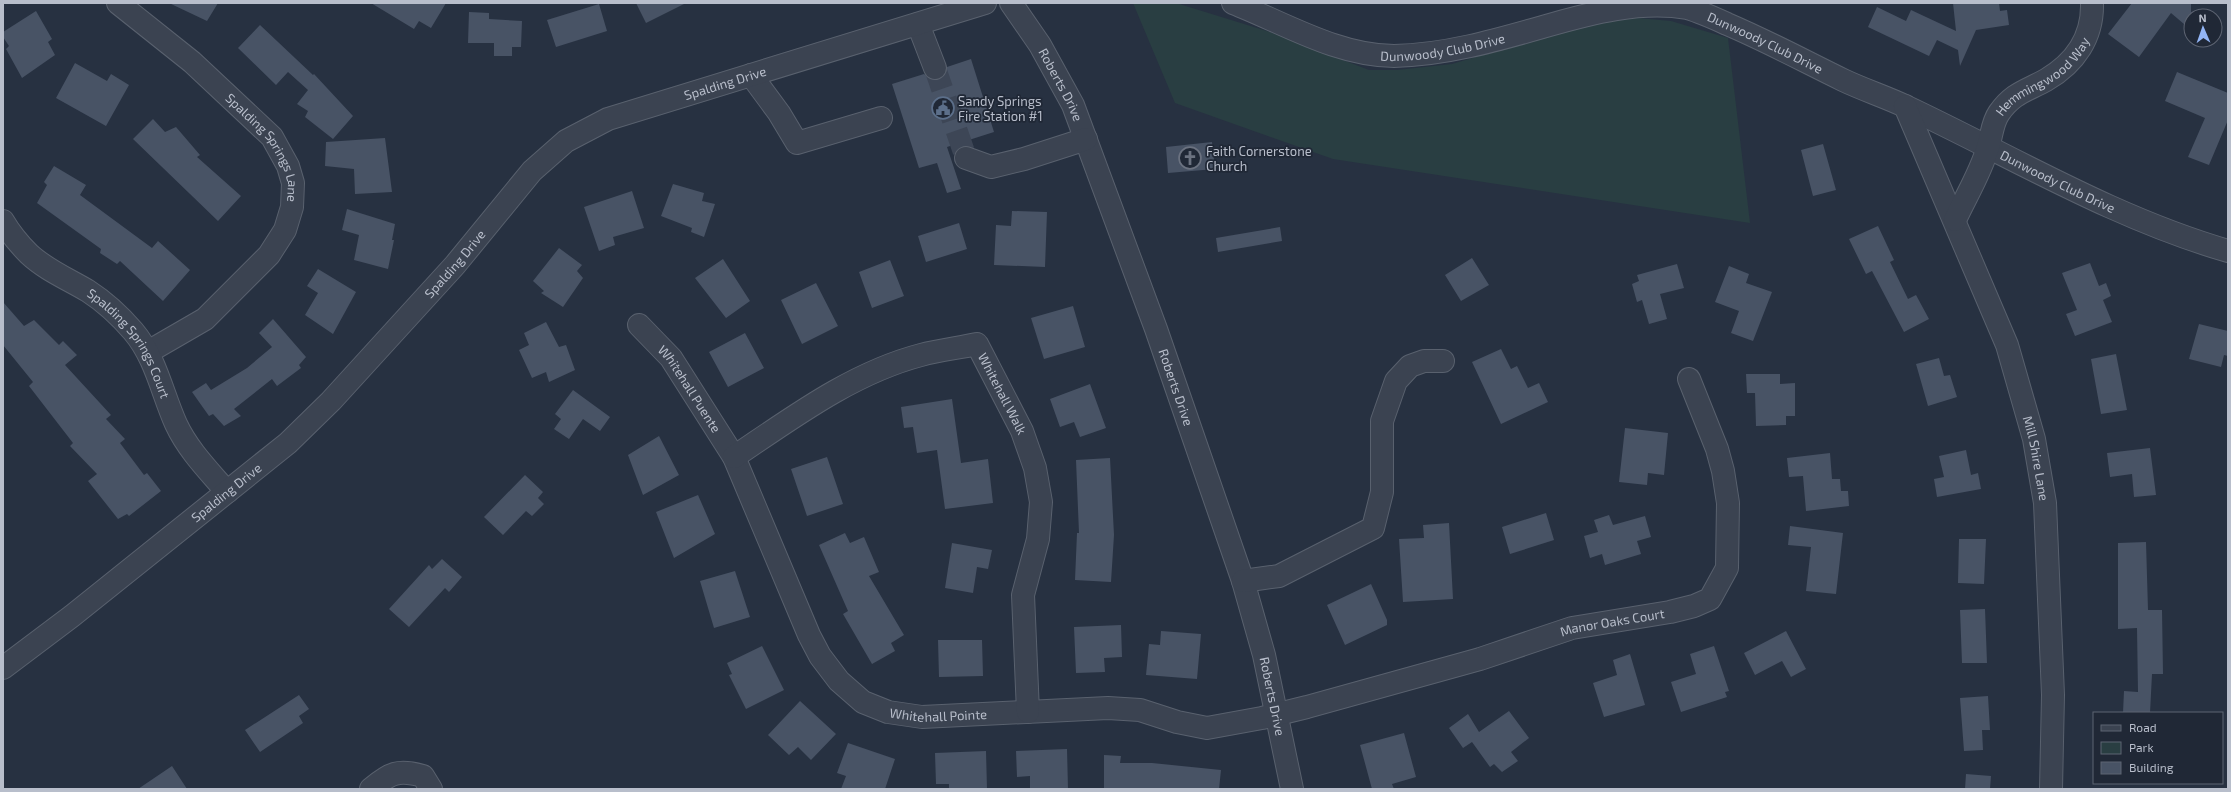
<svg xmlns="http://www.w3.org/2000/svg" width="2231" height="792" font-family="'Exo 2',sans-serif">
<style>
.green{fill:#293e42}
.building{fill:#485365}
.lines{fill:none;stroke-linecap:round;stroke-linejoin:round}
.minor-tunnel{stroke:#3d4656;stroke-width:22;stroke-dasharray:22 11;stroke-linecap:butt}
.minor-casing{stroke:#59616e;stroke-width:24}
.minor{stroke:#3b4351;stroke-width:22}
.labels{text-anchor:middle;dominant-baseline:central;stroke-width:3.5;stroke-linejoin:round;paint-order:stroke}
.street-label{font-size:13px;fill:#b8becb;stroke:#202836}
.poi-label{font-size:13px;fill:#b8becb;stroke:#202836;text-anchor:start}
</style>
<rect width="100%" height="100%" fill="#273141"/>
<!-- green -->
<path class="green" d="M1133 3H1176L1270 32 1369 70H1397L1452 64 1594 22 1638 18 1671 21 1728 38 1750 223 1333 159 1175 103Z"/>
<!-- building -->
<path class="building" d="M169 3H218L207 21Z
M371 3H446L431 28 419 21 414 29Z
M636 3H686L646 23Z
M1953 3H1999L2000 11 2007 10 2009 25 1976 30 1960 66 1958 50 1937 40 1929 56 1868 27 1877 7 1906 21 1911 10 1956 31Z
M2132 3H2191V30L2171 13 2139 57 2108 34Z
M599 4 607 31 556 47 547 20Z
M36 11 52 39 48 42 55 55 22 78 6 49 9 46 3 37V32Z
M469 12 489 13V19L522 21 521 47H512V56H494V43H468Z
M260 25 313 75 314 74 353 116 333 139 305 117 308 111 297 104 308 90 288 72 276 85 238 48Z
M971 59 994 132 947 147 961 189 947 193 937 163 919 168 892 84 924 74 933 80H939L945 76 947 67Z
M75 63 107 81 111 74 129 85 106 126 56 98Z
M2177 72 2228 93V120L2209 165 2188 157 2205 118 2165 101Z
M153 119 165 132 176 127 200 155 197 157 241 196 218 221 133 139Z
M385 138 392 192 355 194 354 169 325 166 326 142Z
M1212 142 1215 169 1168 173 1166 147Z
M1823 144 1836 190 1813 196 1801 150Z
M54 166 86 185 80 195 152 248 158 241 190 270 163 301 120 261 117 264 100 253 101 249 37 203 47 185 44 182Z
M673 184 704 193 702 201 715 204 704 237 691 232 692 228 661 216Z
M632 191 644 228 613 237 615 245 599 251 584 207Z
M347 209 395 224 392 240H394L388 269 354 260 359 235 342 230Z
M1012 211 1047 212 1045 267 994 265 996 225 1011 226Z
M959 223 967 249 926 262 918 236Z
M1878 226 1894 260 1890 262 1908 299 1916 295 1929 319 1904 332 1872 271 1866 274 1849 239Z
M1280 227 1282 241 1218 252 1216 238Z
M559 248 582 265 577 271 583 278 563 307 541 293 544 291 533 281Z
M1472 258 1489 285 1461 301 1445 275Z
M723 259 750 301 726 318 695 278Z
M890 260 904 296 872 308 859 272Z
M2090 263 2099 286 2106 283 2111 296 2103 300 2112 322 2075 336 2066 314 2077 310 2062 273Z
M1677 264 1684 288 1660 294 1667 319 1649 324 1642 300 1637 302 1632 284 1639 281 1637 275Z
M1729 266 1749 274 1746 283 1772 292 1753 341 1731 333 1739 311 1715 302Z
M318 269 356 292 333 334 305 315 318 293 307 286Z
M816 283 838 326 802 344 781 300Z
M3 302 24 326 34 320 59 345 63 341 77 355 65 365 111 415 106 419 125 439 120 443 144 475 147 473 161 491 129 516 127 514 118 519 88 481 97 474 70 446 73 443 29 386 33 382 3 345Z
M1073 306 1085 347 1044 359 1031 318Z
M273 319 306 357 299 365 301 368 277 386 272 379 234 409 241 416 224 426 213 414 209 416 192 392 206 383 211 390 247 368 272 347 259 333Z
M546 322 559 347 566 345 575 370 549 382 546 372 532 378 519 350 529 345 524 333Z
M2199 324 2228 331V356L2224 355 2221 367 2189 359Z
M745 333 764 368 728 387 709 352Z
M1501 349 1511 369 1517 366 1528 388 1539 383 1548 402 1501 424 1472 362Z
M2116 354 2127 410 2101 414 2091 359Z
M1939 358 1944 376 1950 375 1957 397 1928 406 1916 364Z
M1746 374H1780V384L1795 383V416H1786V425L1756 426 1755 393H1747Z
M1090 384 1106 428 1080 437 1074 422 1060 427 1050 399Z
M573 390 610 417 600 431 583 419 569 439 554 429 561 419 555 414Z
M952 399 961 463 988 459 993 503 945 509 937 450 917 453 913 427 904 428 901 407Z
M1625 428 1668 433 1664 475 1648 473 1647 485 1619 482Z
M659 436 679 475 643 495 628 455Z
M2150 448 2156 495 2134 497 2132 474 2110 477 2107 453Z
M1966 450 1971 475 1978 473 1981 489 1937 497 1934 479 1944 477 1939 456Z
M1830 453 1832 479H1840L1841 491H1848L1849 506 1806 511 1803 476 1789 477 1787 458Z
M827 457 843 504 807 516 791 469Z
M1110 458 1114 535 1111 582 1075 580 1077 533H1079L1076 460Z
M525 475 543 492 538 498 544 504 532 516 526 511 503 535 484 517Z
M698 495 715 534 674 558 656 512Z
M1546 513 1554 540 1510 554 1502 527Z
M1609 515 1613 525 1645 516 1651 537 1637 541 1641 554 1605 565 1602 554 1590 558 1584 536 1598 532 1594 520Z
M1449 523 1453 599 1403 602 1399 539 1424 538 1423 525Z
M1790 526 1843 533 1836 594 1806 591 1811 547 1788 545Z
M845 533 850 543 864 537 879 572 869 576 904 635 891 643 895 651 872 664 843 614 848 611 819 545Z
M1959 539H1986L1984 584 1958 583Z
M2146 542 2148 610H2162L2163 674H2152L2150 713H2123L2124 691 2138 692 2137 628 2118 629V543Z
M952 543 992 550 988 569 977 567 973 593 945 588Z
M442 559 462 577 449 592 445 588 409 627 389 609 429 565 432 569Z
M735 571 750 617 714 628 700 581Z
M1371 584 1387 620V625L1345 645 1327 605Z
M1985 609 1987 663H1962L1960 610Z
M1121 625 1122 657 1104 658 1105 672 1076 673 1074 627Z
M1161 631 1201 634 1197 679 1146 675 1149 644 1160 645Z
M1786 631 1806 669 1791 677 1782 661 1755 675 1744 653Z
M938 640H982L983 676 939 677Z
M762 646 784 690 746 709 729 675 732 674 727 663Z
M1714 646 1729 691 1725 692 1727 697 1681 712 1671 682 1696 674 1690 654Z
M1630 654 1645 705 1604 717 1593 683 1617 675 1613 660Z
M299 695 309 709 299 716 303 723 260 752 245 730Z
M1988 696 1990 730H1982L1983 750 1964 751 1960 698Z
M800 701 836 734 811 760 798 747 789 755 768 735Z
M1509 711 1529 738 1511 752 1518 761 1502 772 1494 764 1490 767 1472 742 1463 748 1449 728 1468 714 1479 732Z
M1404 733 1416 777 1392 784 1394 789H1372L1360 745Z
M848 743 895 759 885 789H841L846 776 837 773Z
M1067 749 1068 789H1030V776L1017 777 1016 751Z
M986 751 987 789H949V784H936L935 753Z
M1104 755 1121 756 1120 763H1152L1221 770 1219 789H1104Z
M172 766 187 789H138Z
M1966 774 1991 776 1990 789H1965Z"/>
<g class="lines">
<!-- minor-tunnel -->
<path class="minor-tunnel" d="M935 68 966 158"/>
<!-- minor casing -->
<g class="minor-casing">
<g id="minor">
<path id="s1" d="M118 3 192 62 272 137 288 166 293 183 292 207 285 230 269 255 205 319 148 352"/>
<path id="s2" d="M1011 3 1040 45 1073 105 1156 329 1243 581 1264 655 1292 789"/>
<path id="s3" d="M1233 3C1284 23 1338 56 1394 56 1446 55 1497 40 1546 26 1591 13 1641 0 1687 8 1701 12 1714 18 1727 24 1767 41 1804 61 1843 80 1864 90 1886 97 1907 107 2013 157 2114 218 2228 251"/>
<path d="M918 24 935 68"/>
<path d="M751 75 779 113 797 143 881 118"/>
<path id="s4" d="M1905 106 2007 345 2034 439 2045 503 2053 695 2051 789"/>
<path d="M966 158 991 167 1024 159 1086 139"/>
<path id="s5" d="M1955 220C1966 196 1981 172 1988 147 1992 135 1992 123 1999 113 2013 93 2026 91 2046 80 2075 63 2093 37 2092 3"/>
<path id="s6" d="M3 221C10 233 19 244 29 254 46 270 68 279 88 291 105 302 120 316 133 331 156 358 162 393 176 424 188 450 209 471 227 492"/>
<path id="s7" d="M639 325 671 358 734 457 809 635 820 656 839 681 863 702 888 712 922 717 1108 708 1140 710 1177 722 1207 728 1262 718 1307 707 1480 659 1572 628 1670 612 1694 606 1710 599 1727 568 1728 503 1723 471 1717 449 1689 379"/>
<path id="s8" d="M734 457C792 418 852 373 921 355 939 350 959 348 977 344L1022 431 1035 468 1041 502 1038 539 1023 595 1028 712"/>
<path d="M1243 581 1279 576 1373 528 1382 492V421L1396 381 1410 366 1424 361H1443"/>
<path id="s9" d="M3 668 72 616 288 443 331 401 455 265 532 171 566 141 608 119 985 3"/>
<path d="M371 789C390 773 398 769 423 776L431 789"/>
</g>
</g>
<!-- minor -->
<use href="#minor" class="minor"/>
</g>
<!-- icons -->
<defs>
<g id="civic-ring" transform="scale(1.15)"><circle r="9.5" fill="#202836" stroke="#5c6f8a" stroke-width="1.5"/><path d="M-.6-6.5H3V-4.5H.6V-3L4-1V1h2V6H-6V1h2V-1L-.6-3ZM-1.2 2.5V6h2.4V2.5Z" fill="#5c6f8a"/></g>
<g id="church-ring" transform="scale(1.15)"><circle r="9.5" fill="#202836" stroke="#6b7280" stroke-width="1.5"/><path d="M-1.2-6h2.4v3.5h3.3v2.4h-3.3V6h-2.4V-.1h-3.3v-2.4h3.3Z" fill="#6b7280"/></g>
</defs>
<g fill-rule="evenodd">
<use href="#civic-ring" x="943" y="108"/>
<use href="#church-ring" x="1190" y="158"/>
</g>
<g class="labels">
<!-- street labels -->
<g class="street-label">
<text stroke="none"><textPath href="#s3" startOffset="555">Dunwoody Club Drive</textPath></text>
<text stroke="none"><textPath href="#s3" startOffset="220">Dunwoody Club Drive</textPath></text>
<text stroke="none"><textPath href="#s5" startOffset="174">Hemmingwood Way</textPath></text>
<text stroke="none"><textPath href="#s9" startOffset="944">Spalding Drive</textPath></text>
<text stroke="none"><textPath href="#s2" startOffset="96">Roberts Drive</textPath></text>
<text stroke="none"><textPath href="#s1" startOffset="209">Spalding Springs Lane</textPath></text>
<text stroke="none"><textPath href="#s3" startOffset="879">Dunwoody Club Drive</textPath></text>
<text stroke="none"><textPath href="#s9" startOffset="608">Spalding Drive</textPath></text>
<text stroke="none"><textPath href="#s6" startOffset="180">Spalding Springs Court</textPath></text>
<text stroke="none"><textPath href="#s2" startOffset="420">Roberts Drive</textPath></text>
<text stroke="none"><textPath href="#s7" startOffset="82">Whitehall Puente</textPath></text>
<text stroke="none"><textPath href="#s8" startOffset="327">Whitehall Walk</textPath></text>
<text stroke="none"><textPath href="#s4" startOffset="377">Mill Shire Lane</textPath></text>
<text stroke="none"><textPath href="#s9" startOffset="284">Spalding Drive</textPath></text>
<text stroke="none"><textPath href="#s7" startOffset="1212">Manor Oaks Court</textPath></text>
<text stroke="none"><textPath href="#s2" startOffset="744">Roberts Drive</textPath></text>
<text stroke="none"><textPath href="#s7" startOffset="521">Whitehall Pointe</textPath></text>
</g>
<!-- poi labels -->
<g class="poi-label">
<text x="958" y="101">Sandy Springs<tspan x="958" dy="15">Fire Station #1</tspan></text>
<text x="1206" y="151">Faith Cornerstone<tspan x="1206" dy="15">Church</tspan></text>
</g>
</g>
<!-- border -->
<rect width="2231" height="792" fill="none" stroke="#b8becb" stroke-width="8"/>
<!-- legend -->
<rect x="2093" y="712" width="130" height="72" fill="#202836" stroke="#5d6472"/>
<rect x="2101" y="725" width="20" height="6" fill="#3b4351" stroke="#5d6472"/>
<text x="2129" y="732" font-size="12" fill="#b8becb">Road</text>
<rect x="2101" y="742" width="20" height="12" fill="#293e42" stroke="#5d6472"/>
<text x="2129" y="752" font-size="12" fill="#b8becb">Park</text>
<rect x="2101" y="762" width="20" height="12" fill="#485365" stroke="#5d6472"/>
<text x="2129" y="772" font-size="12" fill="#b8becb">Building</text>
<!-- north arrow -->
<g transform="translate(2203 28) rotate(358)"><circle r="19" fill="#202836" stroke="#5d6472"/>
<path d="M0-3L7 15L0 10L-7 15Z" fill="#92b5f6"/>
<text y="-6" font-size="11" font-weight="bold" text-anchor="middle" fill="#b8becb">N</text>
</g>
</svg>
